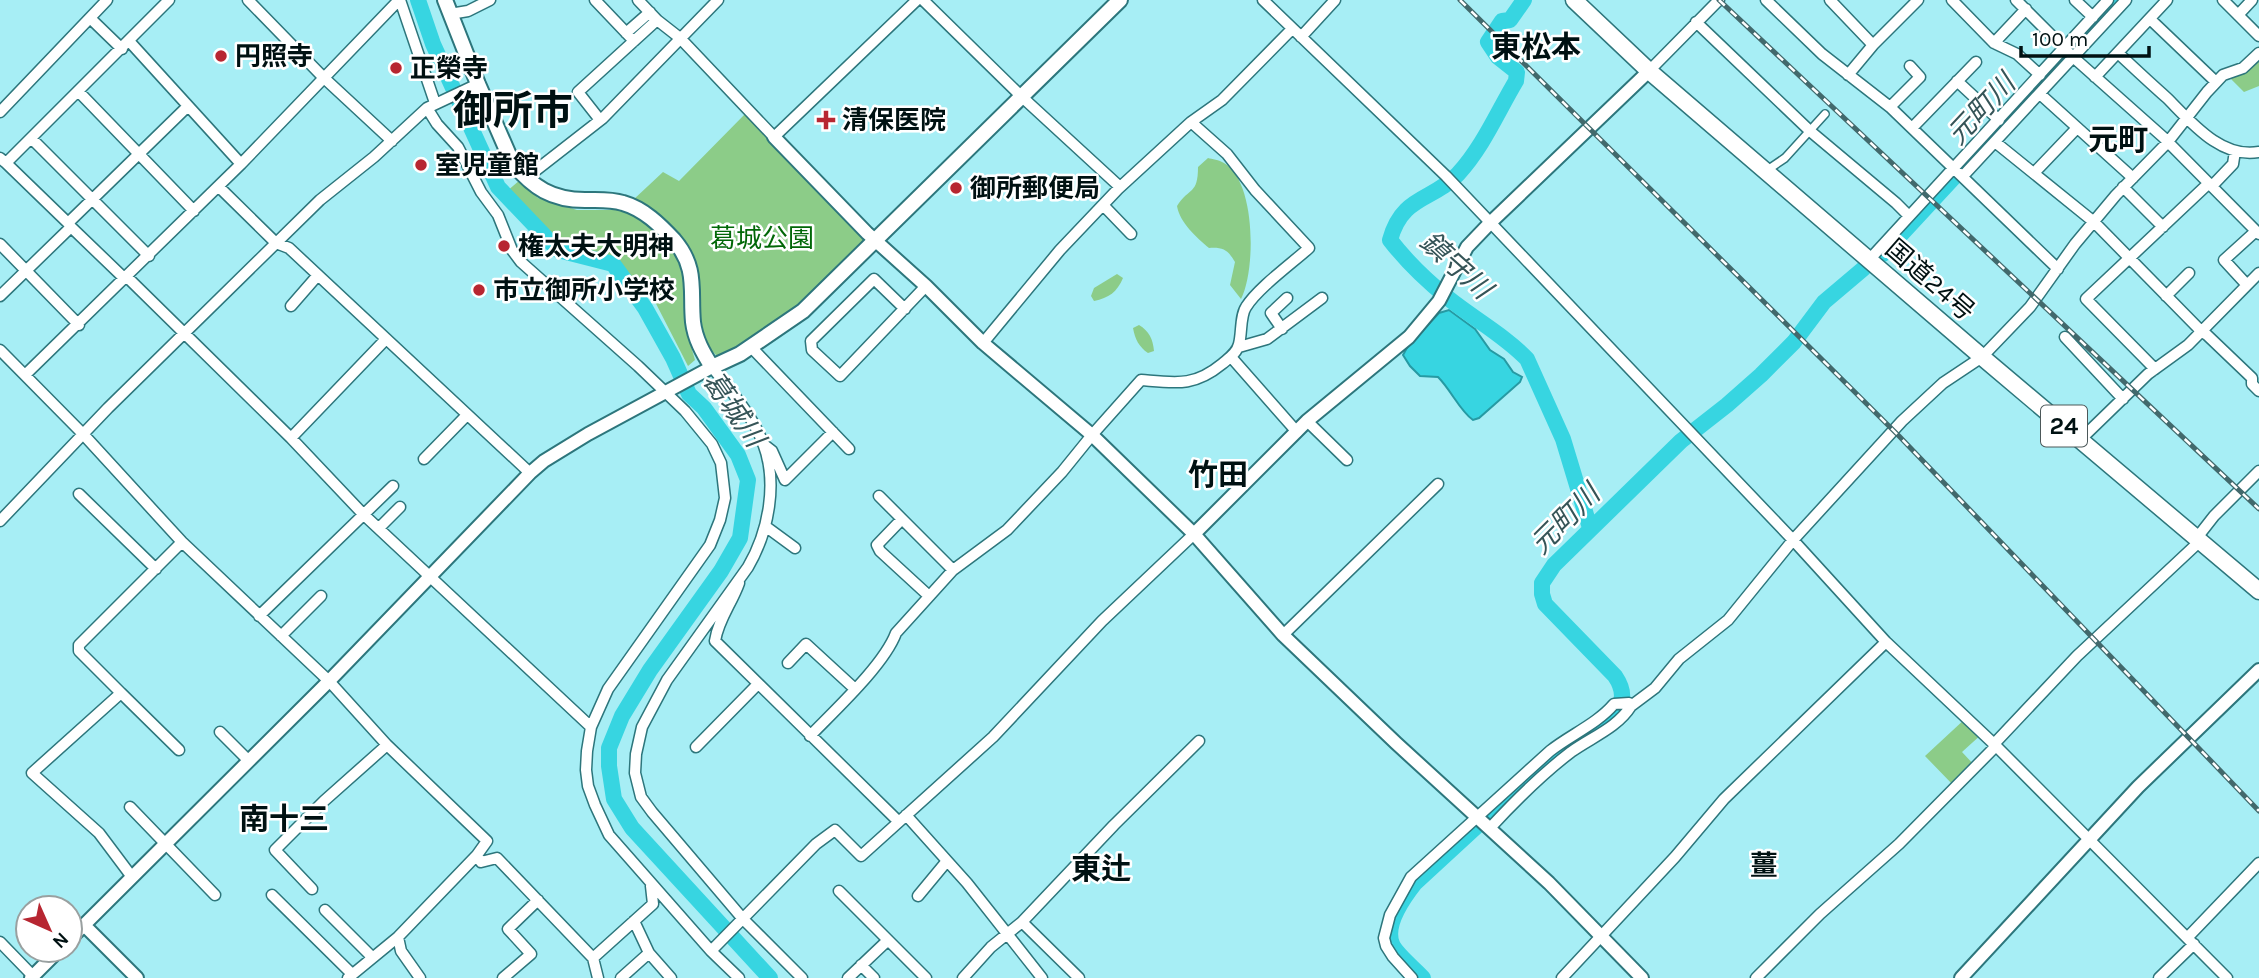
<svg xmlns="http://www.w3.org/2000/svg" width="2259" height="978" font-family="Karla,'Noto Sans JP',sans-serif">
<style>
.green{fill:#8ccc88}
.water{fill:#37d5e1;stroke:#269aa3;stroke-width:2}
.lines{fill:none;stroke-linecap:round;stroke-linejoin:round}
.river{stroke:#37d5e1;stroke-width:16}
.pedestrian-casing{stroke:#2d767c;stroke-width:10}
.minor-casing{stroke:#2d767c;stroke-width:13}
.tertiary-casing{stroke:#2d767c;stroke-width:16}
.secondary-casing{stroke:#2d767c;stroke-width:18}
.trunk-casing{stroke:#2d767c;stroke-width:19}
.pedestrian{stroke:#fff;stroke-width:7}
.minor{stroke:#fff;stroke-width:10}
.tertiary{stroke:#fff;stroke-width:12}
.secondary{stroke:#fff;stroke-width:14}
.trunk{stroke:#fff;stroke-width:16}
.rail-casing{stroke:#42696c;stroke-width:5}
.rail{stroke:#fff;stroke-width:2.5;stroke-dasharray:8;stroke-linecap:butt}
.poi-dot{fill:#b72631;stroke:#fff;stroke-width:2.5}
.labels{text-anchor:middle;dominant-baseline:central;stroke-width:5;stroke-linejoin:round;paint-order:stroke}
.shield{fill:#fff;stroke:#4c5859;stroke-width:2}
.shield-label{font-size:24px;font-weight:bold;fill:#001112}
.poi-label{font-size:26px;font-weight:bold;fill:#001112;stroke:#fff;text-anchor:start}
.park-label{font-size:26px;fill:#016707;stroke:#fff}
.street-label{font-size:26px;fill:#001112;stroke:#fff}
.water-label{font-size:28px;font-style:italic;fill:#355457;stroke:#fff}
.neighbourhood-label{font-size:28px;font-weight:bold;fill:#001112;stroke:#fff}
.quarter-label{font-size:30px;font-weight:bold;fill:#001112;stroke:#fff}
.town-label{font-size:40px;font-weight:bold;fill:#001112;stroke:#fff}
</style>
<rect width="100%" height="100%" fill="#a7eef5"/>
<!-- green -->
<path class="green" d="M2259 59V86L2244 92 2229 77 2246 72Z
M745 114 865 239 801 307 739 348 718 357 707 346 700 329 697 275 633 200 663 172 679 181Z
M1208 158C1212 159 1219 160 1224 163 1256 181 1256 270 1241 299L1230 285 1235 262C1228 250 1223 247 1209 248 1196 237 1180 223 1177 206 1189 187 1198 195 1198 167Z
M520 180 538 198 577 210H620L648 223 676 255 686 287 685 325 695 360 688 366 650 292 634 284 607 258H584L538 232 507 191Z
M1117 274 1123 278C1117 292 1109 298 1094 301L1091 296 1094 288Z
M1139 325C1149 331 1153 339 1154 351L1148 353C1139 347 1135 339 1133 328Z
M1966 718 1983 733 1962 752 1976 767 1955 787 1925 756Z"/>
<!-- water -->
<path class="water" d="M1449 310 1475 329 1490 350 1504 359 1513 372 1522 377 1520 382 1479 418 1473 420C1460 411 1451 390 1438 377L1420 376 1410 366 1403 355 1408 346 1439 313Z"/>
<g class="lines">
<!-- river -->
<path class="river" d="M418 0 433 44 498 187 558 250 613 264 645 308 673 358 689 394 704 408 738 455 748 480 740 538 721 571 650 670 622 716 609 748V766L614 799 632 828 770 978
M1524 0 1510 20 1502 21 1488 42 1498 57 1517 72 1516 81C1498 111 1483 147 1458 174 1433 201 1402 195 1390 240 1407 262 1427 281 1448 298 1474 319 1504 335 1527 359L1563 439 1590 528
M1883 254 2118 0
M1423 978C1415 969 1396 954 1392 944 1384 924 1404 897 1415 883L1554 755C1562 749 1569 743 1577 738 1600 724 1638 710 1615 676L1545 604 1542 594V583L1554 565 1681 441 1727 405 1761 375 1794 342 1824 302 1863 269"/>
<!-- pedestrian casing -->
<g class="pedestrian-casing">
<path id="pedestrian" d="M1766 171 1785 158 1825 114"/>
</g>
<!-- minor casing -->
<g class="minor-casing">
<path id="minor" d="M248 0 323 77 392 141
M400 0 435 103
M595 0 634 41
M638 0 657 20 680 38 774 137 917 0
M923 0 1021 96 1120 187
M1263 0 1446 176 1793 540 1886 642 1994 744 2227 978
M1766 0 1822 54 1890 107 2058 269
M1830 0 1873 45
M1952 0 1994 43 2017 54 2040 75
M2016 0 2073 57 2163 137 2259 234
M2075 0 2093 17
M2223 0 2259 36
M450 14 468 11 490 0
M2238 15 2252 0
M90 18 122 49
M2150 19 2216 82
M1696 22 1810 131 1896 203 1909 216
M626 33 650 12
M1301 37 1335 0
M129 41 241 164
M1994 43 2026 9
M2118 53C2134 68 2150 83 2167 98 2191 122 2221 159 2259 152
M1649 71 1719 0
M1848 75 1873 45 1918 0
M2095 77 2167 0
M1957 81 1999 120
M78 91 194 211
M2040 94 2133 178
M1890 107 1920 77 1910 66
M427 108 437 124 458 147 481 192 498 215 512 250 521 262 638 366 685 411 712 444 721 463 725 498 720 520 710 545 608 689 591 727 587 751 586 770 588 786 595 805 609 835 711 951 739 978
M0 112 107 0
M600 120 578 92 657 20
M1912 128 1976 62
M31 138 149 256
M1995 142 2094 222 2202 332 2207 335 2252 378V384L2259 391
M0 158 6 163 169 0
M6 163 68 223
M2034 173 2077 128
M1963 176 2126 0
M526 178 603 118 718 0
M2212 186 2233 164 2235 151
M219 187 276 243 289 248 530 473
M2123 187 2163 227
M1103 205 1131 234
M71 227 125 279
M0 244 79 325
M1869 260C1949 174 2028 86 2108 0
M127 277 291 438 363 514 591 727
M2247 285 2224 260 2256 231
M0 296 71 227 68 223 187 107
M2166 296 2189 273
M291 306 318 275
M905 309 874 279 811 341 812 350 840 376 926 286
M1282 329 1271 313 1287 298
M2065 337 2123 399
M983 343 1060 250 1118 189 1191 122 1222 100 1292 29
M751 347 849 449
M1239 347 1267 339 1322 298
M0 350 83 434 182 542 329 681 387 745 487 841 477 855 398 937 348 978
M1231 357 1297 432
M712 367C730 390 752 415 763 443 778 482 769 531 748 567L667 680 642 727 636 754 635 773 641 797 652 812 743 919 802 978
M2155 369 2086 299 2209 183
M26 374 241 164 399 0
M1307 421 1347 460
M291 438 386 339
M2080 440 2148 374 2188 345 2259 273
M763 444 772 451 785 480 833 432
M424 459 467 415
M79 494 156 569
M879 496 902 519
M0 521 108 408 320 200 374 157 427 108 478 84
M765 526 795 548
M379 528 400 507
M2196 539 2214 516 2259 471
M739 583C732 603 718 620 715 641L898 821
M929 596 880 551 877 545 902 519 953 570
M259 616 393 486
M1283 635 1438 484
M281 636 321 596
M788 663 806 644 855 689
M121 693 179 750
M220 732 249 761
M810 736C835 710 884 665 896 633L953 570 1007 530 1062 472 1092 435 1141 380C1176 383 1194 387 1222 364 1229 358 1237 353 1239 344 1242 333 1240 316 1246 307 1258 288 1291 264 1309 248L1255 190 1227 154 1191 122
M1994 744 2077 656 2199 542
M696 747 758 684
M130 807 215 895
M906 815 967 883 1042 978
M1490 828C1515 801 1542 774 1571 752 1592 737 1617 728 1631 706
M477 855 481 862 497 858 593 958 598 978
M132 877 99 833 32 773 121 693 79 651V645L182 542
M312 889 275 850 324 801 387 745
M839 891 926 978
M272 895 352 974
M918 896 947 861
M325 910 372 957
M634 921 649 953
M1022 922 1079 978
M398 937 401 951 420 978
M2188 937 2259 863
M0 942 33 976
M711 951 816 844 835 830 861 856 993 737 1102 621 1194 534
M593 958 653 904 651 886
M861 965 874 978
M503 978 531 954 508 929 538 900
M621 978 649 953 671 978
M848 978 888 940
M963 978 991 947 1022 922 1114 825 1199 741
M1412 978 1393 957 1386 946 1384 938 1390 915 1411 877 1550 751C1570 735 1597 724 1614 704L1629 703 1631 706 1655 688 1679 659 1728 620 1793 540 1902 421 1943 383 1982 357 2030 307 2075 244 2116 195 2167 143 2207 92 2223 75 2243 68 2259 53
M1562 978 1675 857 1724 799 1886 642
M1756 978 1820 914 1899 844 1996 746
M2159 978 2194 944"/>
</g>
<!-- tertiary casing -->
<g class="tertiary-casing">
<path id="tertiary" d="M774 137 867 233 926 286 983 343 1092 435 1194 534 1283 635 1396 743 1549 883 1642 978
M1194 534 1307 421 1409 337 1439 301 1467 247 1490 223 1649 71
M84 925 137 978
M70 939 329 681 530 473 544 461 588 434 712 367
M31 978 59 950
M1961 978 2138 787 2259 670"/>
</g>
<!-- secondary casing -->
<g class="secondary-casing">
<path id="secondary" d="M445 0 478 84 512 162C533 188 552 200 585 200 598 200 611 199 623 203 644 209 660 225 674 240 698 268 690 291 693 322 695 339 703 353 712 367L740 354 803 311 1120 0"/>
</g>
<!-- trunk casing -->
<g class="trunk-casing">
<path id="trunk" d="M1574 0 1649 71 1982 357 2259 591"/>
</g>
<!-- pedestrian -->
<use href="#pedestrian" class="pedestrian"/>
<!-- minor -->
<use href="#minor" class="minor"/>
<!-- tertiary -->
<use href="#tertiary" class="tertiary"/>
<!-- secondary -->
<use href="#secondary" class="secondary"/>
<!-- trunk -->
<use href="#trunk" class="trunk"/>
<!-- rail casing -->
<g class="rail-casing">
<path id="rail" d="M1460 0 1899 436 2259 811
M1719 0 2259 509"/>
</g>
<!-- rail -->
<use href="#rail" class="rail"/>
</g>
<!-- markers -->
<g class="poi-dot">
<circle cx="221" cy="56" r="7"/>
<circle cx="396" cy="68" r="7"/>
<path d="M822.5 109.5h7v7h7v7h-7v7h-7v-7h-7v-7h7z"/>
<circle cx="421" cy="165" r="7"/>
<circle cx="956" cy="188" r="7"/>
<circle cx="504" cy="246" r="7"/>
<circle cx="479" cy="290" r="7"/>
</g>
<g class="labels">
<!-- shield labels -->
<rect class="shield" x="2041" y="405.5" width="46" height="41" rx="5"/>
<g class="shield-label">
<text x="2064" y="426">24</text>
</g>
<!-- poi labels -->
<g class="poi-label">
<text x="235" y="56">円照寺</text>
<text x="410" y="68">正榮寺</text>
<text x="842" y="120">清保医院</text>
<text x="435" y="165">室児童館</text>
<text x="970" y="188">御所郵便局</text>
<text x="518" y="246">権太夫大明神</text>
<text x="493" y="290">市立御所小学校</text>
</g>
<!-- park labels -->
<g class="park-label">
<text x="762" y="238">葛城公園</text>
</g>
<!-- street labels -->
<g class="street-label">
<text transform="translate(1930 280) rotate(41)">国道24号</text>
</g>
<!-- water labels -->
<g class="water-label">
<text transform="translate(1981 109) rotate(-47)">元町川</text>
<text transform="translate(1456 265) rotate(42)">鎮守川</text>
<text transform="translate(734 409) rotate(55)">葛城川</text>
<text transform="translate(1565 519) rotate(-45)">元町川</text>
</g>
<!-- neighbourhood labels -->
<g class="neighbourhood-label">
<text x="1764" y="865">薑</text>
</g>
<!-- quarter labels -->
<g class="quarter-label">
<text x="1536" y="47">東松本</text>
<text x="2118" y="140">元町</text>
<text x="1218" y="475">竹田</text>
<text x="284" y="819">南十三</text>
<text x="1101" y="869">東辻</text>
</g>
<!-- town labels -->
<g class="town-label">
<text x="513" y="110">御所市</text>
</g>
</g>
<!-- north arrow -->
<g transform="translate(49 929) rotate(135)"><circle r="33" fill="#ffffff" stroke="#99a0a0" stroke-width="2"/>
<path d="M0-5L12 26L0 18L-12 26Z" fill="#b72631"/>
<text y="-10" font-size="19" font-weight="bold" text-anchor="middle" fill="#001112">N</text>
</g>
<!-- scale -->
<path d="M2021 46v10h128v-10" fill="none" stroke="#001112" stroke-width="3.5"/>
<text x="2032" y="46" font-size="21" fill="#001112" stroke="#ffffff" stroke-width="5" paint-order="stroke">100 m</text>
</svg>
